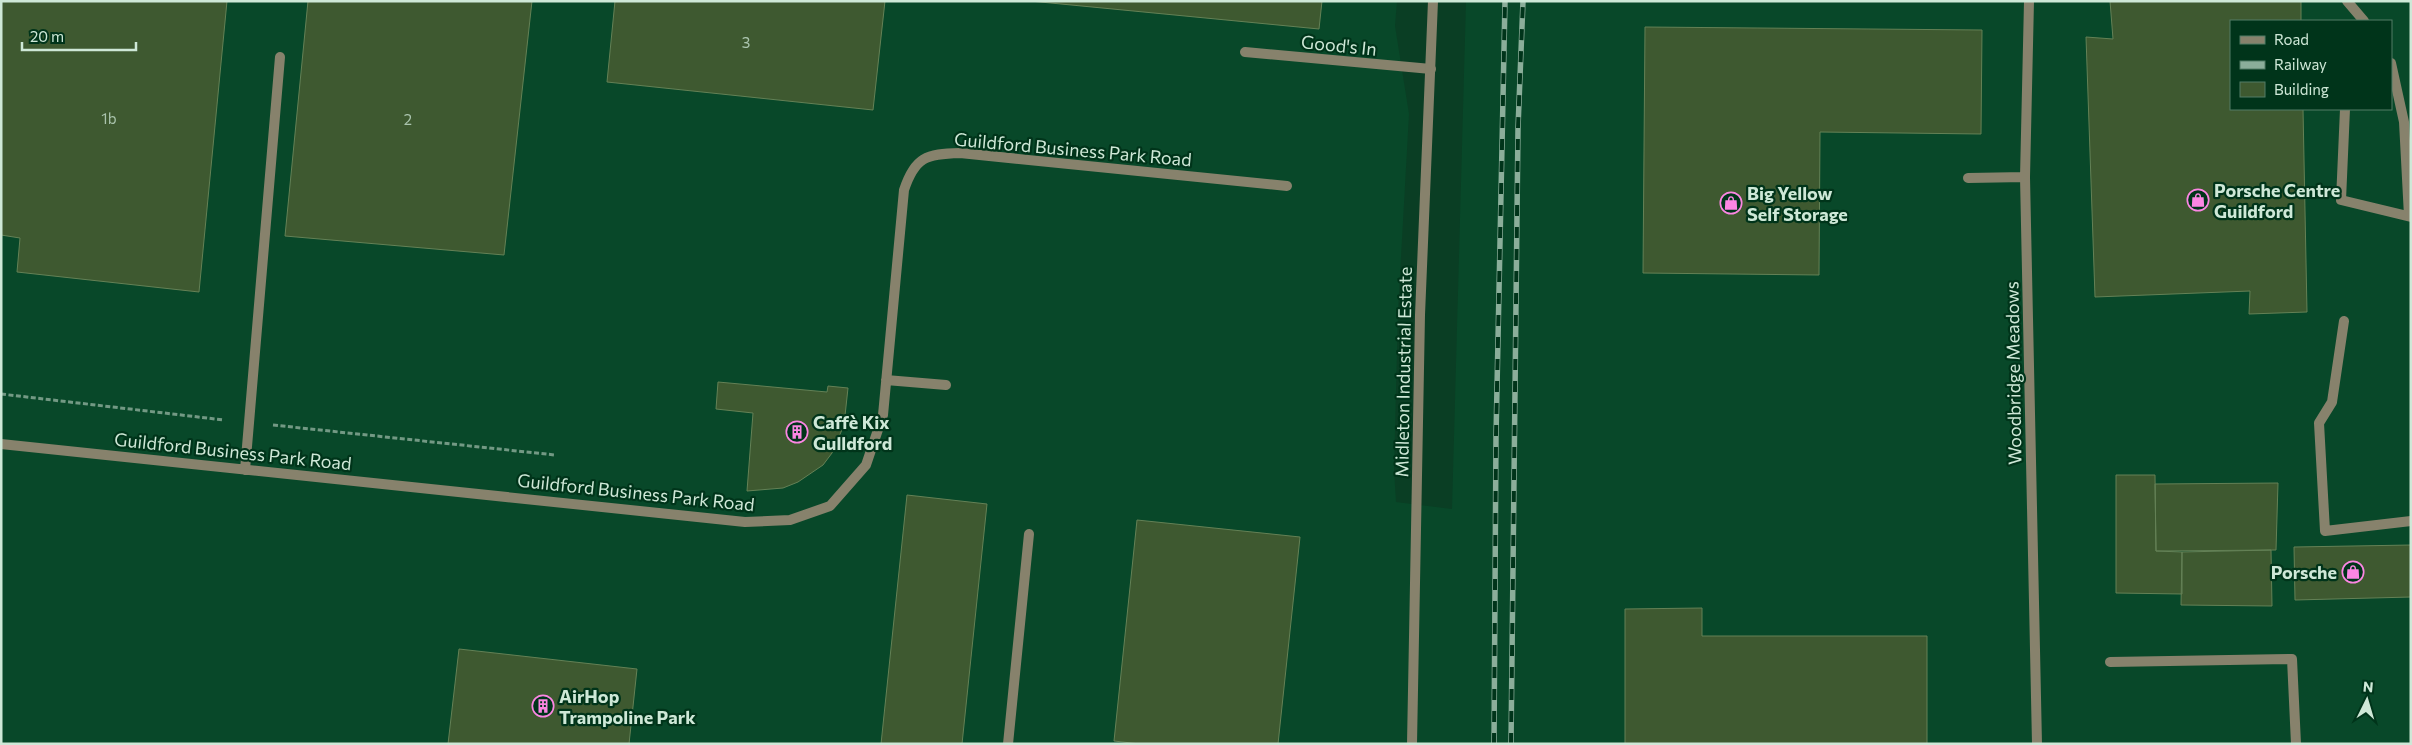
<svg xmlns="http://www.w3.org/2000/svg" width="2412" height="745" font-family="Commissioner,sans-serif">
<style>
.built{fill:#084829;fill-rule:evenodd}
.building{fill:#3e5930;stroke:#648156}
.lines{fill:none;stroke-linecap:round;stroke-linejoin:round}
.path{stroke:#739984;stroke-width:3;stroke-dasharray:5 2.5;stroke-linecap:butt}
.lane{stroke:#87826c;stroke-width:10}
.street{stroke:#87826c;stroke-width:10}
.rail-casing{stroke:#8bae9a;stroke-width:5.5}
.rail{stroke:#00341a;stroke-width:4;stroke-dasharray:11;stroke-linecap:butt}
.labels{text-anchor:middle;dominant-baseline:central;stroke-width:4.5;stroke-linejoin:round;paint-order:stroke}
.number-label{font-size:15px;fill:#aac4ad}
.street-label{font-size:18px;fill:#cee8d7;stroke:#00341a}
.poi-label{font-size:18px;font-weight:bold;fill:#cee8d7;stroke:#00341a;text-anchor:start}
</style>
<rect width="100%" height="100%" fill="#0a3e24"/>
<!-- built -->
<path class="built" d="M1 1H1397L1395 26 1409 114 1398 311 1394 470 1396 502 1452 509 1466 1H2411V744H1ZM2231 21H2391V109H2231Z"/>
<!-- building -->
<path class="building" d="M1 1H227L199 292 17 272 20 238 1 235Z
M308 1H532L504 255 285 236Z
M615 1H885L873 110 607 82Z
M1030 1H1322L1319 29Z
M2110 1H2301V21H2231V109H2303L2307 312 2249 314 2250 291 2095 297 2086 37 2113 39Z
M1645 27 1982 30 1981 134 1820 132 1819 275 1643 273Z
M718 382 827 392 828 386 848 388 844 425 832 453 823 465 798 482 783 488 747 491 753 413 716 409Z
M2116 475H2155L2156 551 2182 552V594L2116 593Z
M2278 483 2276 550 2156 551 2155 484Z
M907 495 987 504 962 744H881Z
M1137 520 1300 537 1278 744H1140L1114 741Z
M2411 545V597L2295 600 2294 547Z
M2271 550 2272 606 2181 605 2182 552Z
M1702 608V636H1927V744H1625V609Z
M459 649 637 669 629 744H448Z"/>
<g class="lines">
<!-- path -->
<path class="path" d="M1 394 224 420
M273 425 555 455"/>
<!-- lane -->
<path class="lane" d="M2347 1 2364 21
M1245 52 1431 69
M2391 63 2404 122 2409 216
M2345 109 2341 200 2411 217
M2344 321 2332 402 2319 423 2325 531 2411 521
M886 380 946 385
M1 444 745 522 790 520 830 506 866 465 883 415 904 190C915 157 926 154 960 153L1287 186
M245 470 280 57
M2110 662 2292 659 2296 744
M1008 744 1029 534"/>
<!-- street -->
<path class="street" d="M2029 1 2025 177 2037 744
M1968 178 2025 177
M1412 744 1420 315 1433 1"/>
<!-- rail casing -->
<g class="rail-casing">
<path id="rail" d="M1494 744 1496 436 1505 1
M1511 744 1518 128 1523 1"/>
</g>
<!-- rail -->
<use href="#rail" class="rail"/>
</g>
<!-- icons -->
<defs>
<g id="shop-ring" transform="scale(1.125)"><circle r="9.5" fill="#00341a" stroke="#fc86e3" stroke-width="1.5"/><path d="M-5-2.5h2.3a2.7 3.5 0 0 1 5.4 0H5L5.5 6h-11ZM-1.5-2.5h3a1.5 2.3 0 0 0-3 0Z" fill="#fc86e3"/></g>
<g id="building-ring" transform="scale(1.125)"><circle r="9.5" fill="#00341a" stroke="#fc86e3" stroke-width="1.5"/><path d="M-4-6H4V6H1V3H-1V6H-4ZM-2.5-4.3h1.7v1.8h-1.7ZM.8-4.3h1.7v1.8H.8ZM-2.5-1h1.7V.8h-1.7ZM.8-1h1.7V.8H.8Z" fill="#fc86e3"/></g>
</defs>
<g fill-rule="evenodd">
<use href="#shop-ring" x="2198" y="200"/>
<use href="#shop-ring" x="1731" y="203"/>
<use href="#building-ring" x="797" y="432"/>
<use href="#shop-ring" x="2353" y="572"/>
<use href="#building-ring" x="543" y="706"/>
</g>
<g class="labels">
<!-- number labels -->
<g class="number-label">
<text x="746" y="42">3</text>
<text x="109" y="118">1b</text>
<text x="408" y="119">2</text>
</g>
<!-- street labels -->
<g class="street-label">
<text transform="translate(1339 45) rotate(6)">Good's In</text>
<text transform="translate(1073 149) rotate(5)">Guildford Business Park Road</text>
<text transform="translate(1403 372) rotate(-89)">Midleton Industrial Estate</text>
<text transform="translate(2013 373) rotate(-91)">Woodbridge Meadows</text>
<text transform="translate(233 451) rotate(6)">Guildford Business Park Road</text>
<text transform="translate(636 492) rotate(6)">Guildford Business Park Road</text>
</g>
<!-- poi labels -->
<g class="poi-label">
<text x="2214" y="190">Porsche Centre<tspan x="2214" dy="21">Guildford</tspan></text>
<text x="1747" y="193">Big Yellow<tspan x="1747" dy="21">Self Storage</tspan></text>
<text x="813" y="422">Caffè Kix<tspan x="813" dy="21">Gulldford</tspan></text>
<text x="2337" y="572" text-anchor="end">Porsche</text>
<text x="559" y="696">AirHop<tspan x="559" dy="21">Trampoline Park</tspan></text>
</g>
</g>
<!-- border -->
<rect width="2412" height="745" fill="none" stroke="#cee8d7" stroke-width="5"/>
<!-- legend -->
<rect x="2230" y="20" width="162" height="90" fill="#00341a" stroke="#527c66"/>
<rect x="2240" y="36" width="25" height="8" fill="#87826c" stroke="#527c66"/>
<text x="2274" y="45" font-size="15" fill="#cee8d7">Road</text>
<rect x="2240" y="61" width="25" height="8" fill="#8bae9a" stroke="#527c66"/>
<text x="2274" y="70" font-size="15" fill="#cee8d7">Railway</text>
<rect x="2240" y="82" width="25" height="15" fill="#3e5930" stroke="#527c66"/>
<text x="2274" y="95" font-size="15" fill="#cee8d7">Building</text>
<!-- north arrow -->
<g transform="translate(2367 700) rotate(5)" stroke="#00341a" stroke-width="4" paint-order="stroke">
<path d="M0-4L9 19L0 12L-9 19Z" fill="#cee8d7"/>
<text y="-8" font-size="14" font-weight="bold" text-anchor="middle" fill="#cee8d7">N</text>
</g>
<!-- scale -->
<path d="M22 42v8h114v-8" fill="none" stroke="#cee8d7" stroke-width="2.5"/>
<text x="30" y="42" font-size="15" fill="#cee8d7" stroke="#00341a" stroke-width="4" paint-order="stroke">20 m</text>
</svg>
